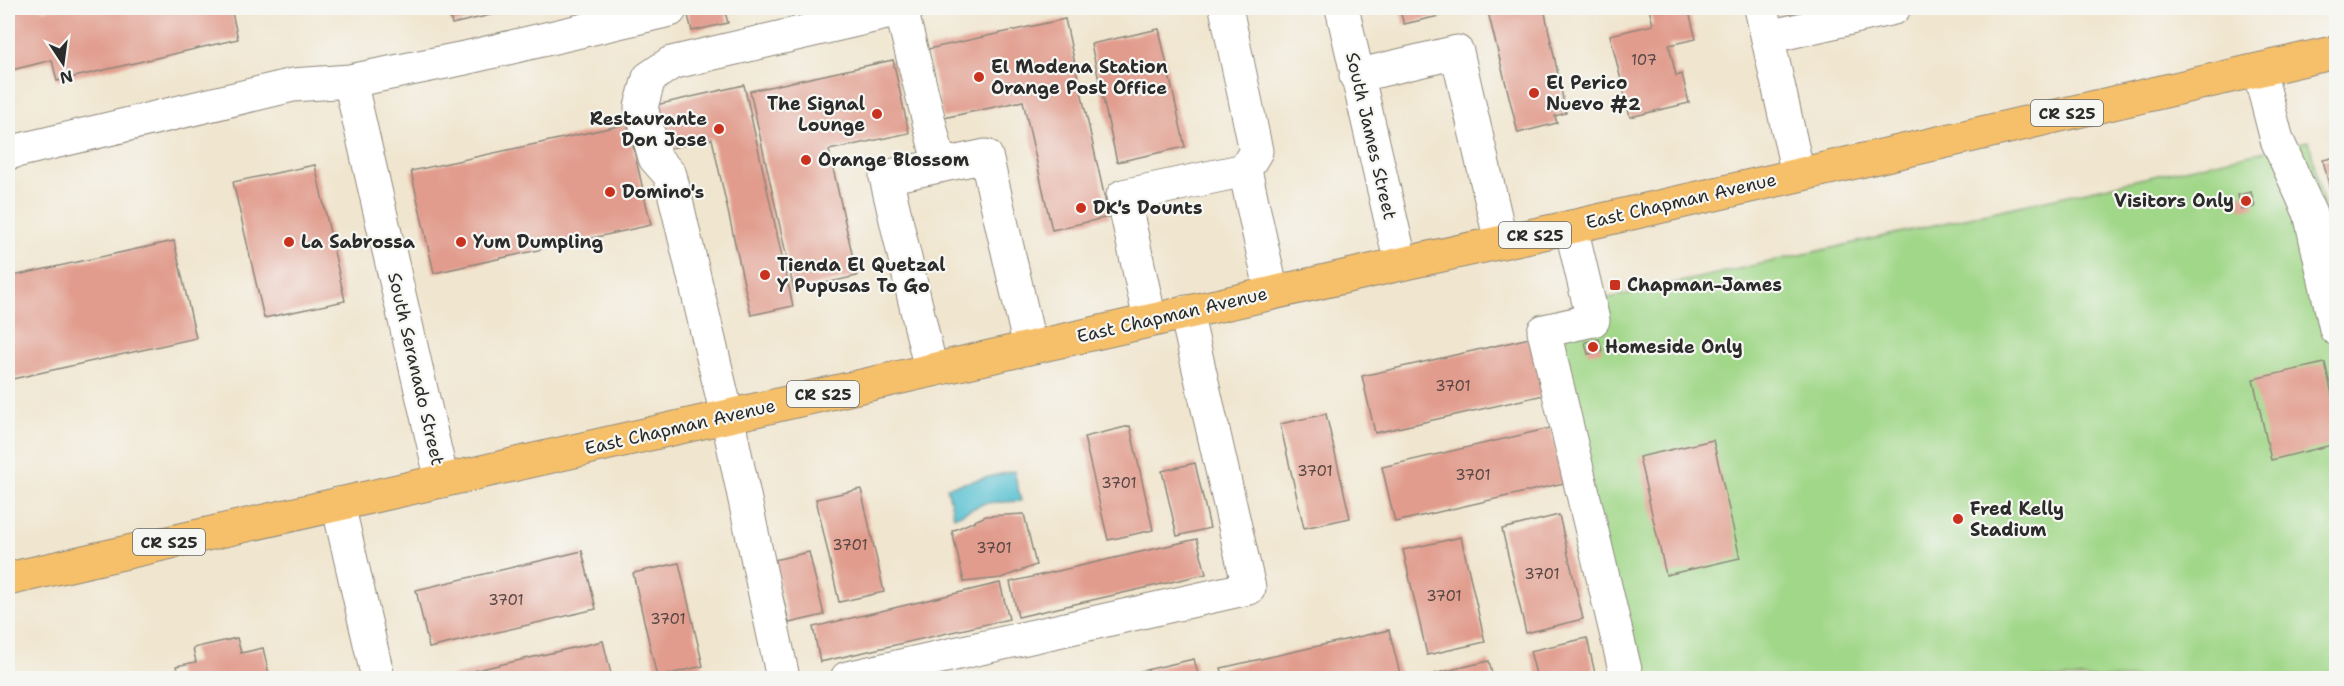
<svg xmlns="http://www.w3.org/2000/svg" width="2344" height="686" font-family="'Shantell Sans',sans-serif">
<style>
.green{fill:#a0d788;stroke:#66815a;stroke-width:1.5}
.water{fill:#55c0d1;stroke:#40767e;stroke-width:1.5}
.building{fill:#e19c8d}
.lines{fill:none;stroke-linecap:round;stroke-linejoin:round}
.minor-casing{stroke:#8e887c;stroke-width:35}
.major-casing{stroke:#8e887c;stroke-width:35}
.minor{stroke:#fff;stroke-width:33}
.major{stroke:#f6c06b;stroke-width:33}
.poi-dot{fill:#c8321e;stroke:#f6f6f2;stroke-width:2}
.labels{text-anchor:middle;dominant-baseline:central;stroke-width:4.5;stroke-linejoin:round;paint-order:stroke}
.number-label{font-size:15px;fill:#584744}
.shield{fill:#f6f6f2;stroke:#686867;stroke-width:1.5}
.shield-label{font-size:16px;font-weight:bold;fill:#2b2b2b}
.poi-label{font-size:18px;font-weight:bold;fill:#2b2b2b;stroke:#f6f6f2;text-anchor:start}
.street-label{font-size:18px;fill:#2b2b2b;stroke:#f6f6f2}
</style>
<rect width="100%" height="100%" fill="#f6f6f2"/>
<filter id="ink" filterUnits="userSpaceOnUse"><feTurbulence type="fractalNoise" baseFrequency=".0167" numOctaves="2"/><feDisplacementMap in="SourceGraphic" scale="12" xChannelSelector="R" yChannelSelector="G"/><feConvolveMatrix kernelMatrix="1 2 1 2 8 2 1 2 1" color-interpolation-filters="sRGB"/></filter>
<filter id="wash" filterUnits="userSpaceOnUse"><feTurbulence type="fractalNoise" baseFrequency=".008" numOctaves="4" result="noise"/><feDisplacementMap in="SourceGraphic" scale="24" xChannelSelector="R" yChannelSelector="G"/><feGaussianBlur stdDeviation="1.35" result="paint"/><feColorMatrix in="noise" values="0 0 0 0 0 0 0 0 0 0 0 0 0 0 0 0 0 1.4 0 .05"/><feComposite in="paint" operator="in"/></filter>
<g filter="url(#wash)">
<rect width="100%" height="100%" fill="#f0e5ce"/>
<!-- green -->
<path class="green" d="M2309 141 2336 263V678H1616L1533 315Z"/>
<!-- water -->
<path class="water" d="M1014 471 1021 501 985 503 954 517 947 487Z"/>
<g id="blocks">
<!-- building -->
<path class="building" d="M8 8H43L44 10 55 8H231L238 39 57 81 52 60 8 71Z
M447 8H520L452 24Z
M686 8H724L728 23 692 31Z
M1399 8H1474L1404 24Z
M1487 8H1544L1566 113 1555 116 1557 123 1518 133Z
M1649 8H1688L1696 39 1669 45 1676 76 1682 74 1689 103 1630 117 1610 35 1653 25Z
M1065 19 1109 217 1052 230 1023 101 943 118 928 49Z
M1159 29 1185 147 1117 162 1091 44Z
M893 60 909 133 829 150 857 276 794 290 750 91Z
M744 85 793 306 751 315 712 139 666 149 656 105Z
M628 124 651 225 434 273 411 171Z
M2336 157V215L2323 160Z
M315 165 345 301 264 318 233 182Z
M2251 192 2255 207 2241 210 2238 195Z
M174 241 196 338 8 380V277Z
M1530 338 1544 395 1375 433 1362 376Z
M1599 339 1602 351 1588 354 1585 342Z
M2325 363 2336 412V444L2271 460 2253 379Z
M1326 414 1350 518 1304 528 1280 424Z
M1130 426 1153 530 1108 540 1084 437Z
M1551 428 1564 483 1395 522 1382 467Z
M1713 440 1740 558 1666 575 1639 457Z
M1195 463 1210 528 1177 536 1162 471Z
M861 489 884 592 839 602 816 499Z
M1024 514 1036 565 1001 578 964 582 952 531 986 516Z
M1559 515 1583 619 1526 633 1502 529Z
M1461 537 1485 642 1427 655 1403 550Z
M1197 539 1206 574 1018 617 1010 582Z
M582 551 596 609 429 648 416 590Z
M809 552 824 615 789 623 774 560Z
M679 563 703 666 657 677 633 573Z
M1000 583 1009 619 820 662 813 627Z
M1389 630 1401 678H1224L1221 668Z
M237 638 241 653 263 648 270 678H179L176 666 196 662 193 648Z
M1587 638 1596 678H1537L1530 651Z
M603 641 612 678H442Z
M1194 659 1199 678H1139L1137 672Z
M1489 661 1493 678H1434L1433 674Z"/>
</g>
</g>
<g filter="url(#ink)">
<use href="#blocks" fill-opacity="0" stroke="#8e887c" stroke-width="1.5"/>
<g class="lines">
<!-- minor casing -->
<g class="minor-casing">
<path id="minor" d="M1226 8 1256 151 1245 170 1272 293
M1342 8 1401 264
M1761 8 1798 174
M901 9 940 166
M1768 37 1894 8
M2259 70 2277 140 2310 213 2336 329
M1356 76 1457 52 1501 242
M350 81 442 481
M8 153 293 85 350 81 465 58 670 10 669 8
M1571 227 1593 320 1544 331 1627 678
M1150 320 1123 196 1245 170
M931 370 886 177 986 156 1030 347
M338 504 378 678
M783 678 727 416 670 175 655 158 641 107 649 78 671 63 908 8
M847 678 1249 588 1186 312"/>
</g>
<!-- major casing -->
<g class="major-casing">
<path id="major" d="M8 579 1401 264 1571 227 2336 52"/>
</g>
<!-- minor -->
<use href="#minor" class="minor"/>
<!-- major -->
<use href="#major" class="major"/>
</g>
</g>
<!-- markers -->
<g class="poi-dot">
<circle cx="979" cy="77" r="6"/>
<circle cx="1534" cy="93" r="6"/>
<circle cx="877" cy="114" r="6"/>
<circle cx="719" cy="129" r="6"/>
<circle cx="806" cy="160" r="6"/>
<circle cx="610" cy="192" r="6"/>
<circle cx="2246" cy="201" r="6"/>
<circle cx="1081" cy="208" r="6"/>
<circle cx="289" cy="242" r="6"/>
<circle cx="461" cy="242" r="6"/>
<circle cx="765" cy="275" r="6"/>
<rect x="1609" y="279" width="12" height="12" rx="3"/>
<circle cx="1593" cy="347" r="6"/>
<circle cx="1958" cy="519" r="6"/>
</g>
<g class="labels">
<!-- number labels -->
<g class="number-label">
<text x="1644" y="60">107</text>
<text x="1453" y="386">3701</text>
<text x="1315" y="471">3701</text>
<text x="1473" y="475">3701</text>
<text x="1119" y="483">3701</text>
<text x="850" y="545">3701</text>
<text x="994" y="548">3701</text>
<text x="1542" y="574">3701</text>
<text x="1444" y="596">3701</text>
<text x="506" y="600">3701</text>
<text x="668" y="619">3701</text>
</g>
<!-- shield labels -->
<g class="shield">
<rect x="2031" y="100" width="72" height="26" rx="4.5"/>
<rect x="1499" y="222" width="72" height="26" rx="4.5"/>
<rect x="787" y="381" width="72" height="26" rx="4.5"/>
<rect x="133" y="529" width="72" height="26" rx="4.5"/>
</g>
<g class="shield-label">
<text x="2067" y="113">CR S25</text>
<text x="1535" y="235">CR S25</text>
<text x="823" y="394">CR S25</text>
<text x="169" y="542">CR S25</text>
</g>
<!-- poi labels -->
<g class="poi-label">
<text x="991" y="67">El Modena Station<tspan x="991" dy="21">Orange Post Office</tspan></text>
<text x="1546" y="83">El Perico<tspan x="1546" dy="21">Nuevo #2</tspan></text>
<text x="865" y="104" text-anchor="end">The Signal<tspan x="865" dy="21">Lounge</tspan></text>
<text x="707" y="119" text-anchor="end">Restaurante<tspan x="707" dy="21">Don Jose</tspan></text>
<text x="818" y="160">Orange Blossom</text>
<text x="622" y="192">Domino's</text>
<text x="2234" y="201" text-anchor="end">Visitors Only</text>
<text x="1093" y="208">DK's Dounts</text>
<text x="301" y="242">La Sabrossa</text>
<text x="473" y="242">Yum Dumpling</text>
<text x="777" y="265">Tienda El Quetzal<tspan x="777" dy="21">Y Pupusas To Go</tspan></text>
<text x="1627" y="285">Chapman-James</text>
<text x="1605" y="347">Homeside Only</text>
<text x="1970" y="509">Fred Kelly<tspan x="1970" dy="21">Stadium</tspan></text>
</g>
<!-- street labels -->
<g class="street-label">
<text transform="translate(1371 136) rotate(77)">South James Street</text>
<text transform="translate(1681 201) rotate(-13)">East Chapman Avenue</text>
<text transform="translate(1172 315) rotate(-13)">East Chapman Avenue</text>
<text transform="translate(416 369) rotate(77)">South Seranado Street</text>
<text transform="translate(680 427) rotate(-13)">East Chapman Avenue</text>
</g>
</g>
<!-- margin -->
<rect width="2344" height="686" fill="none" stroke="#f6f6f2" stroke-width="30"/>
<!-- north arrow -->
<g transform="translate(63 63) rotate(167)" stroke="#f6f6f2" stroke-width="4.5" paint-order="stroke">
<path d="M0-4.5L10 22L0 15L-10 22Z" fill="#2b2b2b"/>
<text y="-9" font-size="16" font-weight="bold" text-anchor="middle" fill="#2b2b2b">N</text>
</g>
</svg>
